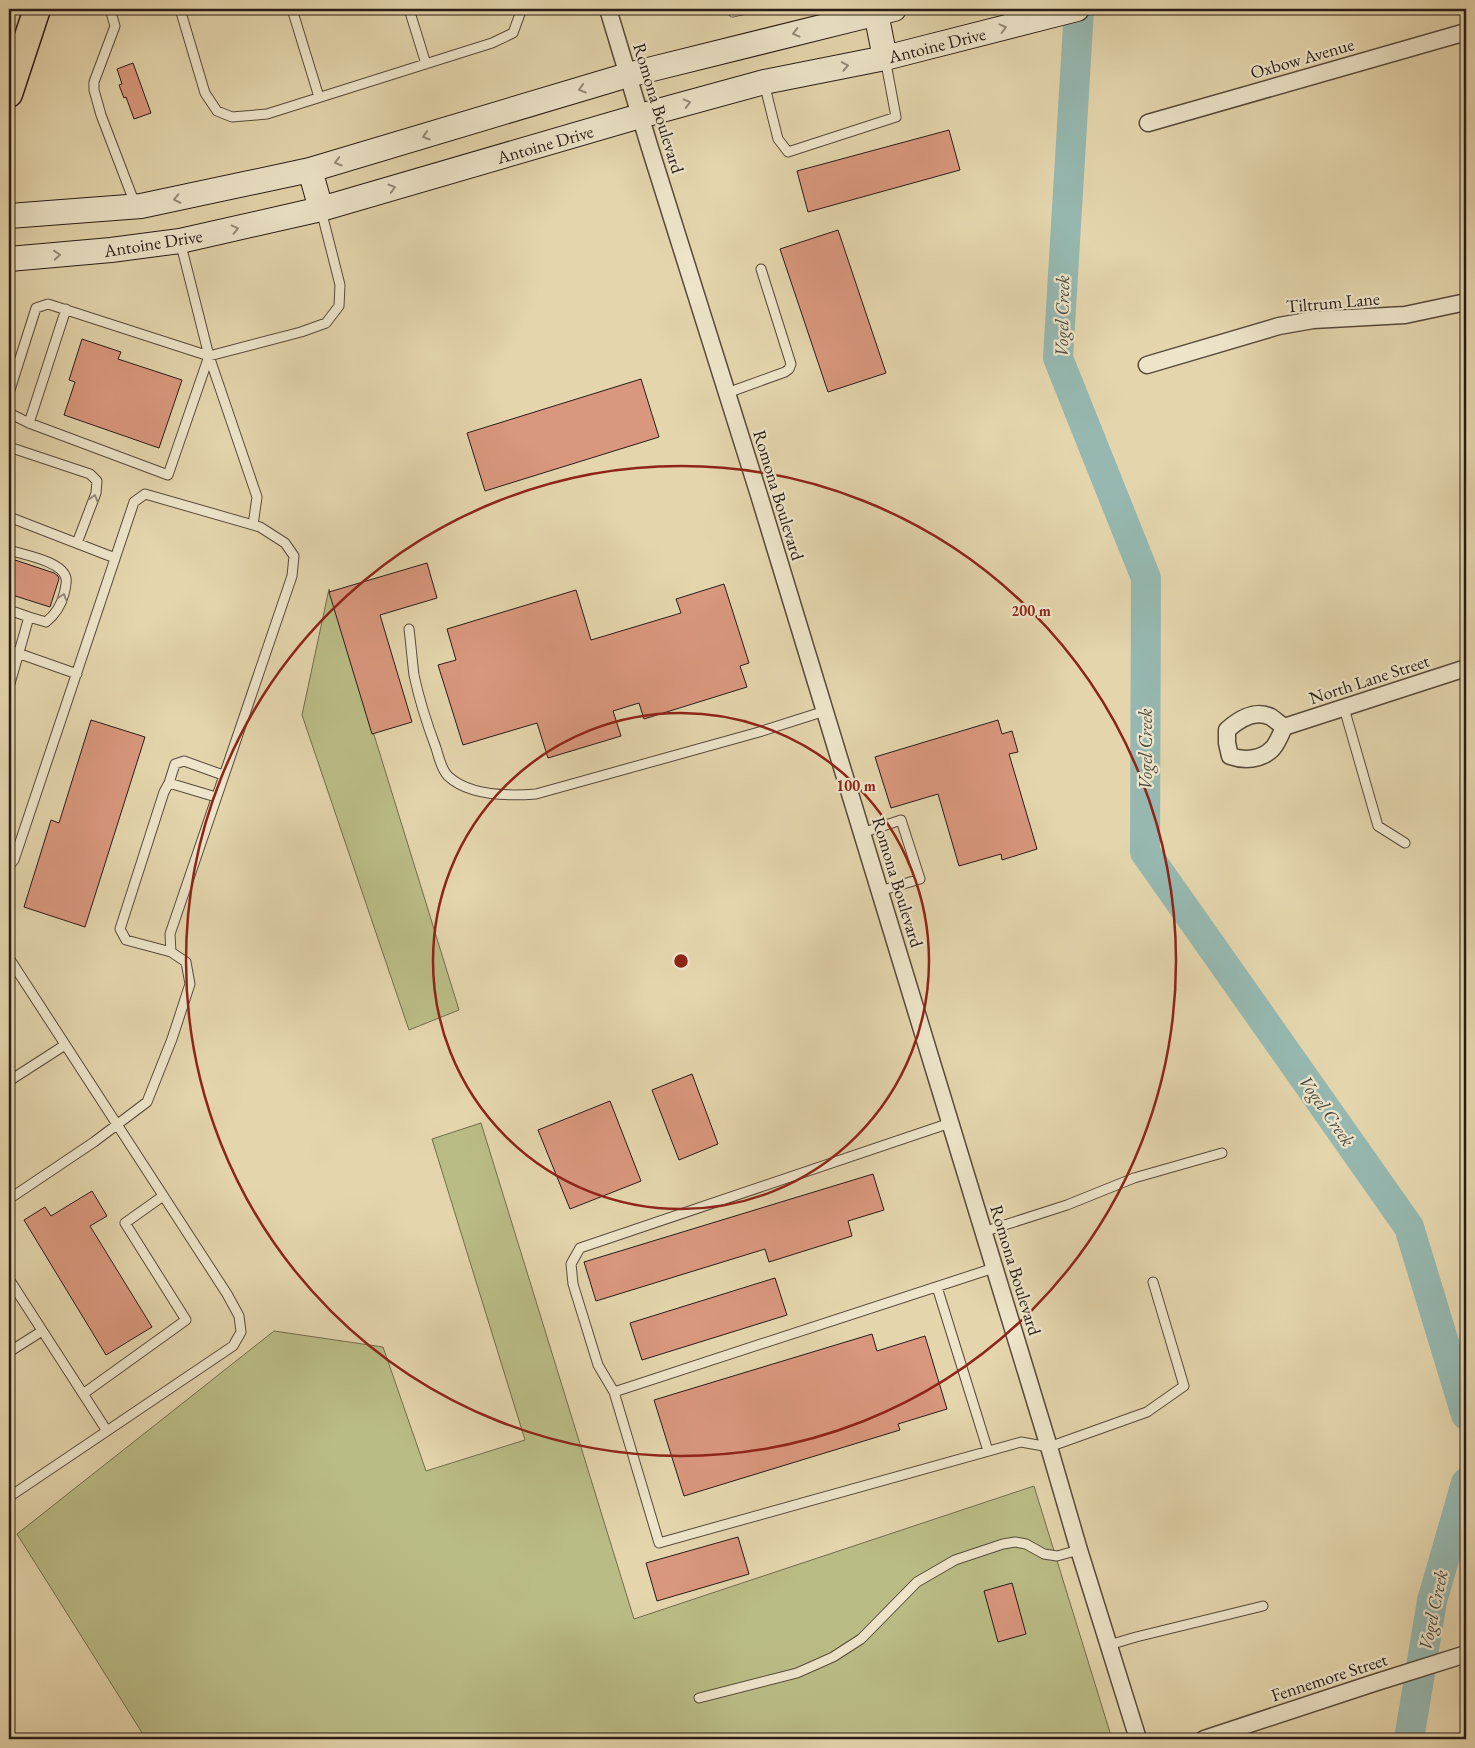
<svg xmlns="http://www.w3.org/2000/svg" width="1475" height="1748" font-family="'EB Garamond',serif">
<style>
.green{fill:#babc86;stroke:#716c4e}
.lines{fill:none;stroke-linecap:round;stroke-linejoin:round}
.river{stroke:#96b8b0;stroke-width:30}
.building{fill:#d9977d;stroke:#281c15}
.service-casing{stroke:#574a3b;stroke-width:11}
.minor-casing{stroke:#574a3b;stroke-width:19}
.secondary-casing{stroke:#281c15;stroke-width:26}
.primary-casing{stroke:#281c15;stroke-width:29}
.service{stroke:#ede4c9;stroke-width:9}
.minor{stroke:#ede4c9;stroke-width:16}
.secondary{stroke:#ede4c9;stroke-width:24}
.primary{stroke:#e4d5ac;stroke-width:26}
.oneway{stroke:#948a78}
.ring{fill:none;stroke:#8f2418;stroke-width:2.5}
.labels{text-anchor:middle;dominant-baseline:central;stroke-width:4.5;stroke-linejoin:round;paint-order:stroke}
.street-label{font-size:18px;fill:#281c15;stroke:#ede4c9}
.water-label{font-size:19px;font-style:italic;fill:#494b44;stroke:#ede4c9}
.centre{fill:#8f2418;stroke:#ede4c9;stroke-width:2.5}
.ring-label{font-size:15px;text-anchor:middle;font-weight:bold;fill:#8f2418;stroke:#ede4c9;stroke-width:4.5;stroke-linejoin:round;paint-order:stroke}
</style>
<rect width="100%" height="100%" fill="#e4d5ac"/>
<filter id="stains"><feTurbulence type="fractalNoise" baseFrequency=".004" numOctaves="4"/><feColorMatrix values="0 0 0 0 .2 0 0 0 0 .09 0 0 0 0 .02 0 0 0 .5 -.17"/></filter>
<radialGradient id="worn" r=".72"><stop offset=".6" stop-color="#630" stop-opacity="0"/><stop offset="1" stop-color="#630" stop-opacity=".3"/></radialGradient>
<!-- green -->
<path class="green" d="M329 589 459 1010 409 1030 302 715Z
M481 1123 634 1619 1034 1486 1112 1739H146L17 1534 274 1331 383 1347 426 1471 525 1440 432 1139Z"/>
<g class="lines">
<!-- river -->
<path class="river" d="M1079 9 1058 358 1146 578 1145 852 1409 1227 1466 1415
M1409 1739 1432 1601 1466 1483"/>
</g>
<!-- building -->
<path class="building" d="M133 63 151 113 134 119 126 97 124 98 119 85 122 84 117 69Z
M949 130 960 170 808 212 797 171Z
M838 230 886 373 828 392 780 249Z
M82 339 121 352 118 359 182 380 159 448 64 415 75 382 69 380Z
M641 379 659 437 485 491 467 433Z
M9 558 54 573 58 576 59 579 50 607 9 594Z
M427 563 437 598 380 615 412 722 372 734 329 592Z
M724 584 749 663 740 666 747 687 644 719 639 703 613 711 621 736 548 758 537 723 463 745 438 665 456 660 447 629 576 590 591 640 681 613 676 599Z
M91 720 145 737 85 927 24 907 51 820 59 823Z
M998 720 1002 734 1012 731 1018 752 1009 754 1037 849 1002 860 1001 854 959 866 938 794 891 808 875 757Z
M692 1074 718 1144 679 1160 652 1090Z
M610 1101 641 1181 570 1209 538 1130Z
M873 1174 884 1210 848 1221 852 1236 769 1262 765 1249 596 1301 584 1262Z
M92 1191 107 1216 90 1226 152 1327 106 1355 24 1220 45 1207 51 1216Z
M775 1278 787 1315 642 1360 630 1323Z
M872 1334 877 1351 925 1336 947 1409 898 1424 900 1430 684 1496 654 1400Z
M738 1537 749 1574 657 1601 646 1563Z
M1012 1583 1026 1634 998 1642 984 1591Z"/>
<g class="lines">
<!-- service casing -->
<g class="service-casing">
<path id="service" d="M110 9 115 26 94 82V90L101 115 135 204
M180 9 205 93 217 111 232 117 267 114 492 43 513 33 521 11 520 9
M292 9 319 97
M409 9 426 64
M732 9 733 12 746 9
M764 83 778 139 788 152 896 117 885 58
M180 241 209 356 257 497 253 525
M9 393 36 308 48 304 209 356
M727 393 785 372 789 369 791 364 761 269
M9 413 29 423 168 475 209 356 301 332 326 323 339 306 340 285 321 210
M29 423 66 309
M9 447 90 474 97 481 96 493 77 543
M9 517 115 558
M9 550C24 555 62 561 66 578 67 582 65 590 64 594 61 606 56 614 46 622L29 617
M9 610 29 617 9 687
M409 629C411 644 412 660 414 675 419 699 427 724 436 748 439 757 441 769 448 776 469 796 510 796 536 794L759 732 825 711
M9 650 77 674
M1344 708 1378 826 1405 843
M169 783 175 764 184 761 223 775
M862 833 901 820 920 879 880 891
M9 866 14 860 134 502 145 494 260 527 285 543 294 556 292 576 170 934 171 952 186 962 190 984 172 1039 147 1102 94 1142 9 1199
M171 952 126 940 120 929 164 792 169 783 216 797
M9 958 227 1294 239 1316 241 1332 233 1346 9 1497
M9 1081 65 1045
M983 1232 1067 1205 1134 1178 1222 1153
M994 1268 614 1392 659 1543 1021 1442 1049 1447 1147 1412 1184 1386 1153 1282
M9 1279 107 1431
M937 1287 988 1451
M9 1352 42 1331
M614 1392 598 1365 573 1284 571 1264 580 1248 950 1123
M83 1394 186 1320 125 1223 163 1196
M1109 1645 1136 1637 1263 1606
M699 1698 797 1673 833 1657 861 1639 917 1582 955 1560 1003 1544 1015 1542 1026 1544 1044 1554 1057 1556 1079 1550"/>
</g>
<!-- minor casing -->
<g class="minor-casing">
<path id="minor" d="M608 9 649 145 759 495 1049 1447 1079 1550 1138 1739
M1148 123 1466 32
M1147 365 1279 326 1313 320 1405 315 1466 302
M1284 727C1280 724 1275 720 1271 717 1255 709 1238 720 1227 730V743L1230 756C1244 761 1261 760 1272 749 1277 744 1281 734 1284 727L1466 668
M1204 1739 1374 1683 1466 1654"/>
</g>
<!-- secondary casing -->
<g class="secondary-casing">
<path id="secondary" d="M876 13 885 58
M310 170 321 209
M9 216 141 206 310 170 628 75 894 9
M9 259 111 250 180 241 321 209 640 116 764 82 885 58 1077 9"/>
</g>
<!-- primary casing -->
<g class="primary-casing">
<path id="primary" d="M9 94 37 9"/>
</g>
<!-- service -->
<use href="#service" class="service"/>
<!-- minor -->
<use href="#minor" class="minor"/>
<!-- secondary -->
<use href="#secondary" class="secondary"/>
<!-- primary -->
<use href="#primary" class="primary"/>
</g>
<!-- one-way arrows -->
<defs><path id="oneway-chevron" d="M-2-3.5L2.5 0L-2 3.5" fill="none" stroke-width="1.6" stroke-linecap="round" stroke-linejoin="round" transform="scale(1.25)"/></defs>
<g class="oneway">
<use href="#oneway-chevron" transform="translate(1003 28) rotate(-14)"/>
<use href="#oneway-chevron" transform="translate(796 33) rotate(166)"/>
<use href="#oneway-chevron" transform="translate(845 66) rotate(-11)"/>
<use href="#oneway-chevron" transform="translate(582 89) rotate(163)"/>
<use href="#oneway-chevron" transform="translate(687 103) rotate(-15)"/>
<use href="#oneway-chevron" transform="translate(426 136) rotate(163)"/>
<use href="#oneway-chevron" transform="translate(338 162) rotate(163)"/>
<use href="#oneway-chevron" transform="translate(392 188) rotate(-16)"/>
<use href="#oneway-chevron" transform="translate(177 199) rotate(168)"/>
<use href="#oneway-chevron" transform="translate(235 229) rotate(-13)"/>
<use href="#oneway-chevron" transform="translate(57 255) rotate(-5)"/>
<use href="#oneway-chevron" transform="translate(94 498) rotate(-73)"/>
<use href="#oneway-chevron" transform="translate(63 597) rotate(-72)"/>
</g>
<!-- distance rings -->
<g class="ring">
<circle cx="681" cy="961" r="248"/>
<circle cx="681" cy="961" r="495"/>
</g>
<g class="labels">
<!-- street labels -->
<g class="street-label">
<text transform="translate(937 45) rotate(-14)">Antoine Drive</text>
<text transform="translate(1302 58) rotate(-16)">Oxbow Avenue</text>
<text transform="translate(659 108) rotate(73)">Romona Boulevard</text>
<text transform="translate(545 144) rotate(-16)">Antoine Drive</text>
<text transform="translate(153 243) rotate(-9)">Antoine Drive</text>
<text transform="translate(1333 302) rotate(-5)">Tiltrum Lane</text>
<text transform="translate(779 495) rotate(73)">Romona Boulevard</text>
<text transform="translate(1369 679) rotate(-18)">North Lane Street</text>
<text transform="translate(898 882) rotate(73)">Romona Boulevard</text>
<text transform="translate(1016 1270) rotate(73)">Romona Boulevard</text>
<text transform="translate(1329 1677) rotate(-18)">Fennemore Street</text>
</g>
<!-- water labels -->
<g class="water-label">
<text transform="translate(1062 316) rotate(-89)">Vogel Creek</text>
<text transform="translate(1145 749) rotate(-90)">Vogel Creek</text>
<text transform="translate(1327 1111) rotate(55)">Vogel Creek</text>
<text transform="translate(1433 1610) rotate(-78)">Vogel Creek</text>
</g>
</g>
<circle cx="681" cy="961" r="8" class="centre"/>
<g class="ring-label">
<text x="1031" y="616">200 m</text>
<text x="856" y="791">100 m</text>
</g>
<!-- margin -->
<rect width="1475" height="1748" fill="none" stroke="#e4d5ac" stroke-width="30"/>
<rect x="10" y="10" width="1455" height="1728" fill="none" stroke="#281c15" stroke-width="2.5"/>
<rect x="15" y="15" width="1445" height="1718" fill="none" stroke="#281c15"/>
<rect width="100%" height="100%" filter="url(#stains)"/>
<rect width="100%" height="100%" fill="url(#worn)"/>
</svg>
